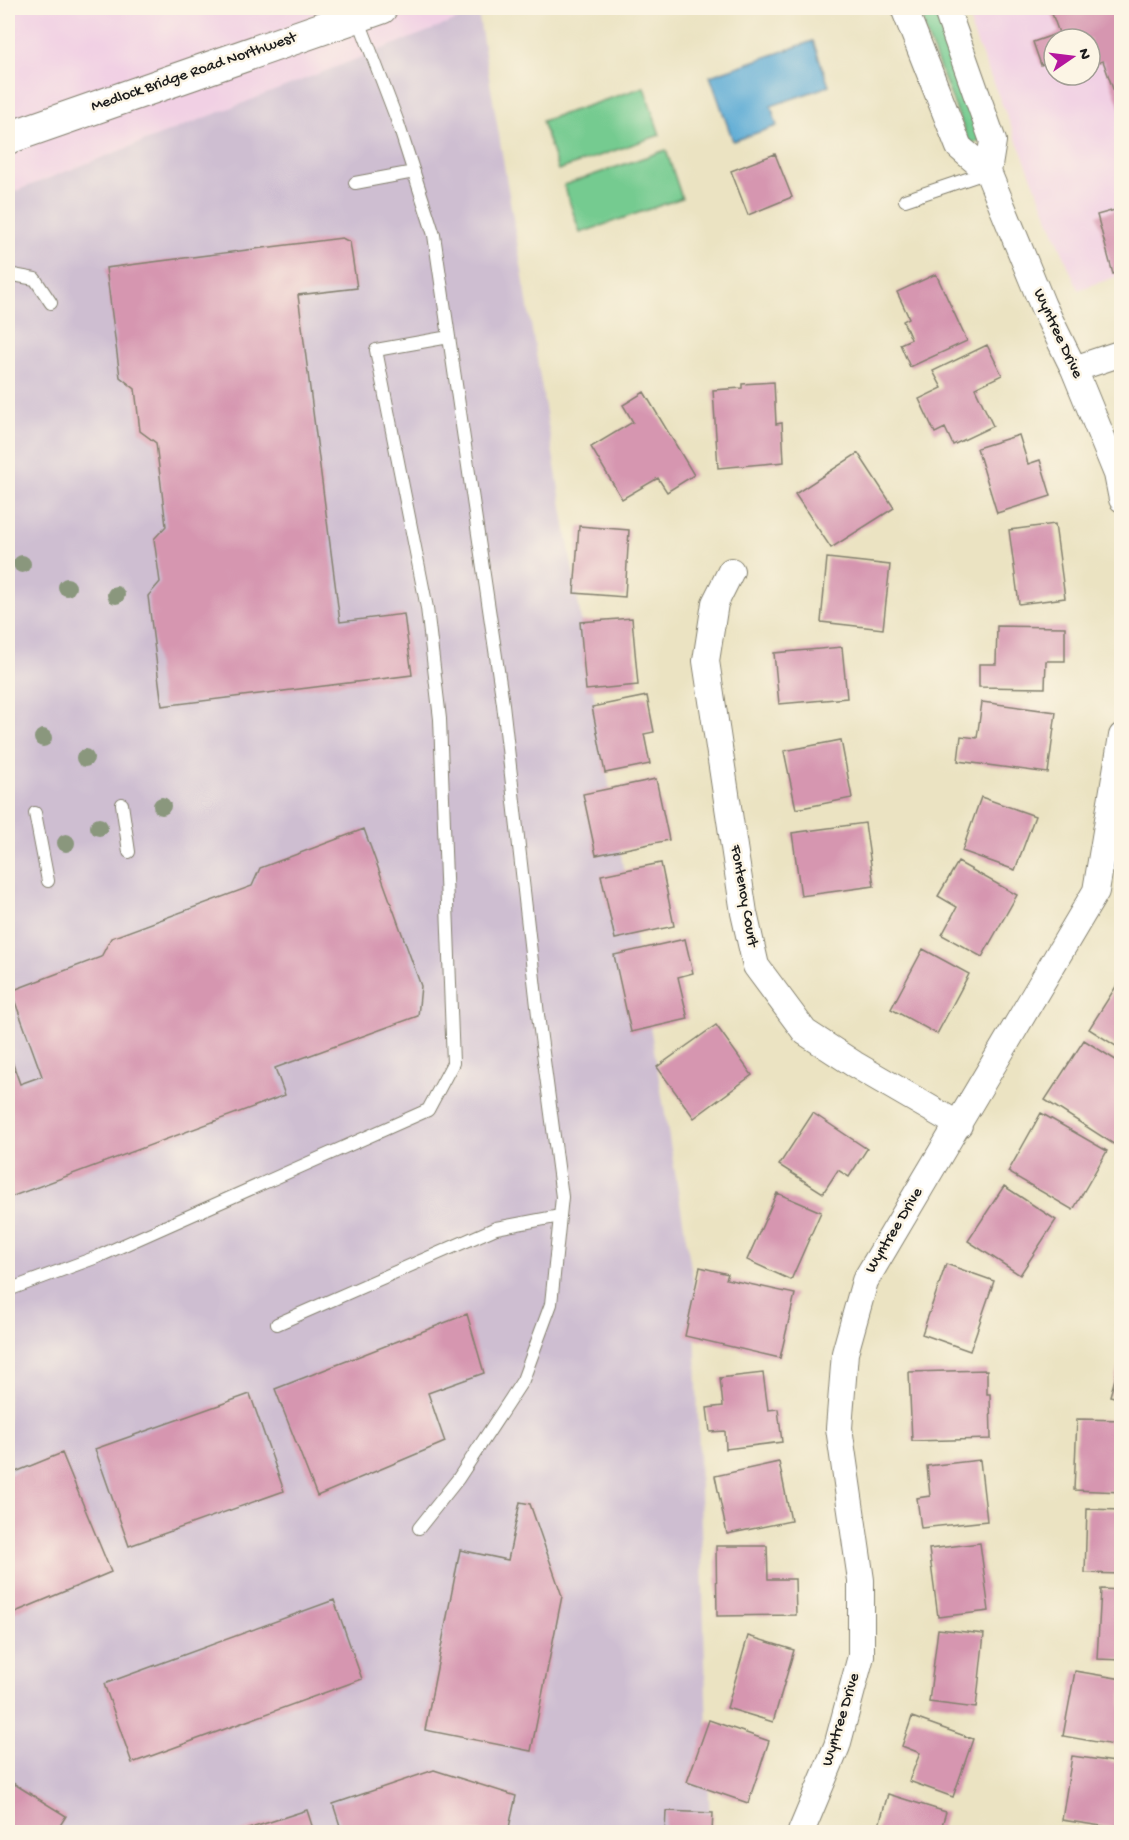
<svg xmlns="http://www.w3.org/2000/svg" width="1129" height="1840" font-family="'Gochi Hand',sans-serif">
<style>
.built{fill:#f1d0e4;fill-rule:evenodd}
.industrial{fill:#cebed1}
.green{fill:#75cb90;stroke:#487456;stroke-width:1.5}
.water{fill:#5babd5;stroke:#3c6478;stroke-width:1.5}
.building{fill:#d696b0}
.lines{fill:none;stroke-linecap:round;stroke-linejoin:round}
.service-casing{stroke:#84806f;stroke-width:14}
.minor-casing{stroke:#84806f;stroke-width:28}
.tertiary-casing{stroke:#84806f;stroke-width:34}
.service{stroke:#fff;stroke-width:12}
.minor{stroke:#fff;stroke-width:26}
.tertiary{stroke:#fff;stroke-width:32}
.tree{fill:#8a977d}
.labels{text-anchor:middle;dominant-baseline:central;stroke-width:5;stroke-linejoin:round;paint-order:stroke}
.street-label{font-size:16px;fill:#1c1c1c;stroke:#fcf5e5}
</style>
<rect width="100%" height="100%" fill="#fcf5e5"/>
<filter id="ink" filterUnits="userSpaceOnUse"><feTurbulence type="fractalNoise" baseFrequency=".0167" numOctaves="2"/><feDisplacementMap in="SourceGraphic" scale="12" xChannelSelector="R" yChannelSelector="G"/><feConvolveMatrix kernelMatrix="1 2 1 2 8 2 1 2 1" color-interpolation-filters="sRGB"/></filter>
<filter id="wash" filterUnits="userSpaceOnUse"><feTurbulence type="fractalNoise" baseFrequency=".008" numOctaves="4" result="noise"/><feDisplacementMap in="SourceGraphic" scale="24" xChannelSelector="R" yChannelSelector="G"/><feGaussianBlur stdDeviation="1.35" result="paint"/><feColorMatrix in="noise" values="0 0 0 0 0 0 0 0 0 0 0 0 0 0 0 0 0 1.4 0 .05"/><feComposite in="paint" operator="in"/></filter>
<g filter="url(#wash)">
<rect width="100%" height="100%" fill="#ebe3c2"/>
<!-- built -->
<path class="built" d="M8 8H491L8 194Z
M969 8H1121V275L1078 290 972 31ZM1054 39H1090V75H1054Z"/>
<!-- industrial -->
<path class="industrial" d="M478 12 694 1285 710 1832H8V194Z"/>
<!-- green -->
<path class="green" d="M936 12 982 139 975 143 969 142 926 33 923 21 928 13Z
M644 87 660 135 558 170 542 121Z
M666 150 682 198 580 233 564 185Z"/>
<!-- water -->
<path class="water" d="M813 41 829 86 771 106 777 126 733 141 710 76Z"/>
<g id="blocks">
<!-- building -->
<path class="building" d="M1050 8H1122V114L1103 61 1090 65V39H1054V60L1041 65 1033 42 1059 33Z
M775 154 792 197 748 215 731 171Z
M1122 208V271L1113 274 1097 215Z
M342 238 350 242 357 288 298 295 340 622 404 614 412 675 162 706 148 596 160 582 154 539 166 526 156 443 140 431 135 389 120 377 106 268Z
M936 274 967 341 910 367 900 344 911 339 903 321 909 318 897 292Z
M987 345 1002 375 975 388 993 426 953 445 945 428 935 433 919 399 942 388 933 371Z
M774 382 776 424 782 423 784 462 718 468 713 390 742 388V384Z
M644 392 694 475 667 492 658 478 622 499 591 447 633 422 623 405Z
M1019 435 1028 464 1040 460 1051 496 997 513 977 448Z
M858 453 894 508 831 548 795 494Z
M1055 524 1065 598 1019 604 1009 530Z
M579 526 629 530 625 597 574 593Z
M827 558 890 565 883 629 821 622Z
M632 618 638 685 586 690 580 622Z
M997 626 1065 627V661H1046L1045 688 979 687V664H996Z
M842 647 847 698 779 704 774 653Z
M647 696 654 732 644 734 650 764 605 773 592 707Z
M982 702 1056 712 1048 773 958 761 961 736 977 738Z
M841 740 852 798 796 809 784 751Z
M656 779 669 840 596 855 583 794Z
M981 797 1035 816 1015 870 962 851Z
M865 823 874 886 801 896 792 833Z
M364 829 421 986 418 1016 275 1068 285 1095 8 1198V1050L20 1084 42 1076 11 991 101 957 111 938 252 886 260 868Z
M958 862 1017 895 982 957 942 935 957 907 938 896Z
M661 863 674 926 615 939 601 875Z
M685 939 693 973 678 977 688 1019 631 1032 614 955Z
M923 949 969 974 937 1034 891 1009Z
M1122 977V1050L1089 1029Z
M716 1025 752 1075 694 1118 657 1067Z
M1084 1040 1122 1064V1135L1115 1145 1045 1100Z
M813 1113 867 1149 849 1177 838 1170 823 1193 779 1165Z
M1041 1113 1107 1151 1073 1210 1008 1172Z
M1004 1186 1056 1220 1020 1275 968 1241Z
M777 1193 821 1212 791 1280 747 1260Z
M946 1264 994 1281 970 1351 922 1334Z
M700 1267 728 1274 726 1279 795 1294 780 1358 685 1336Z
M467 1314 484 1373 428 1393 445 1442 317 1496 275 1389Z
M1121 1358H1122V1399L1110 1396Z
M987 1370V1394H990L991 1439 912 1441 909 1372Z
M763 1373 768 1410 778 1409 782 1442 726 1449 725 1431 710 1432 707 1408 723 1406 720 1378Z
M250 1394 284 1491 129 1546 95 1449Z
M1077 1419 1122 1420V1492L1074 1490Z
M62 1453 111 1572 8 1615V1475Z
M980 1460 987 1521 921 1528 917 1498 930 1496 927 1466Z
M779 1462 791 1521 727 1534 715 1476Z
M520 1502 530 1504 562 1596 531 1751 425 1730 460 1550 508 1560Z
M1087 1509 1122 1510V1574L1085 1573Z
M980 1543 989 1611 938 1617 929 1549Z
M716 1546H767L768 1579H795L796 1615 717 1616Z
M1101 1589 1122 1590V1660L1097 1659Z
M334 1600 362 1679 132 1763 104 1684Z
M938 1629 984 1634 976 1708 929 1702Z
M748 1636 794 1650 773 1722 727 1708Z
M1075 1671 1122 1679V1732L1119 1746 1063 1736Z
M912 1717 973 1739 953 1797 909 1781 920 1753 902 1746Z
M709 1720 769 1741 748 1803 687 1782Z
M1072 1756 1122 1763 1121 1829 1062 1820Z
M434 1770 516 1796 508 1832H342L333 1804Z
M8 1780 66 1816 56 1832H8Z
M888 1794 946 1812 940 1832H877Z
M307 1810 314 1832H239Z
M666 1811 713 1813 712 1832H665Z"/>
</g>
</g>
<g filter="url(#ink)">
<use href="#blocks" fill-opacity="0" stroke="#84806f" stroke-width="1.5"/>
<g class="lines">
<!-- service casing -->
<g class="service-casing">
<path id="service" d="M358 18 397 120 434 235 503 704 538 1015 562 1197 551 1304 523 1380 458 1479 419 1528
M355 183 414 172
M905 200 988 172
M8 274 35 279 51 303
M122 804 129 852
M35 813 48 881
M8 1290 97 1257 428 1110 453 1063 440 719 427 608 376 350 449 337
M277 1324 496 1228 560 1216"/>
</g>
<!-- minor casing -->
<g class="minor-casing">
<path id="minor" d="M904 8 959 147 988 172 1043 306 1074 369 1117 474 1122 499
M946 8 993 141 988 172
M1074 369 1122 353
M731 571 715 603 706 661 744 913 756 966 805 1032 854 1064 959 1125
M801 1832 837 1746 861 1656V1580L839 1428 845 1353 865 1281 1096 891 1122 736"/>
</g>
<!-- tertiary casing -->
<g class="tertiary-casing">
<path id="tertiary" d="M8 138 381 8"/>
</g>
<!-- service -->
<use href="#service" class="service"/>
<!-- minor -->
<use href="#minor" class="minor"/>
<!-- tertiary -->
<use href="#tertiary" class="tertiary"/>
</g>
<!-- trees -->
<g class="tree">
<circle cx="22" cy="564" r="9"/>
<circle cx="67" cy="587" r="9"/>
<circle cx="116" cy="595" r="9"/>
<circle cx="43" cy="738" r="9"/>
<circle cx="85" cy="758" r="9"/>
<circle cx="162" cy="806" r="9"/>
<circle cx="99" cy="827" r="9"/>
<circle cx="66" cy="843" r="9"/>
</g>
</g>
<g class="labels">
<!-- street labels -->
<g class="street-label">
<text transform="translate(194 73) rotate(-19)">Medlock Bridge Road Northwest</text>
<text transform="translate(1057 334) rotate(65)">Wyntree Drive</text>
<text transform="translate(743 896) rotate(80)">Fontenoy Court</text>
<text transform="translate(895 1231) rotate(-59)">Wyntree Drive</text>
<text transform="translate(842 1720) rotate(-73)">Wyntree Drive</text>
</g>
</g>
<!-- margin -->
<rect width="1129" height="1840" fill="none" stroke="#fcf5e5" stroke-width="30"/>
<!-- north arrow -->
<g transform="translate(1072 57) rotate(76)"><circle r="28" fill="#fcf5e5" stroke="#a29e95" stroke-width="1.5"/>
<path d="M0-4.5L10 22L0 15L-10 22Z" fill="#b5179e"/>
<text y="-9" font-size="16" font-weight="bold" text-anchor="middle" fill="#1c1c1c">N</text>
</g>
</svg>
